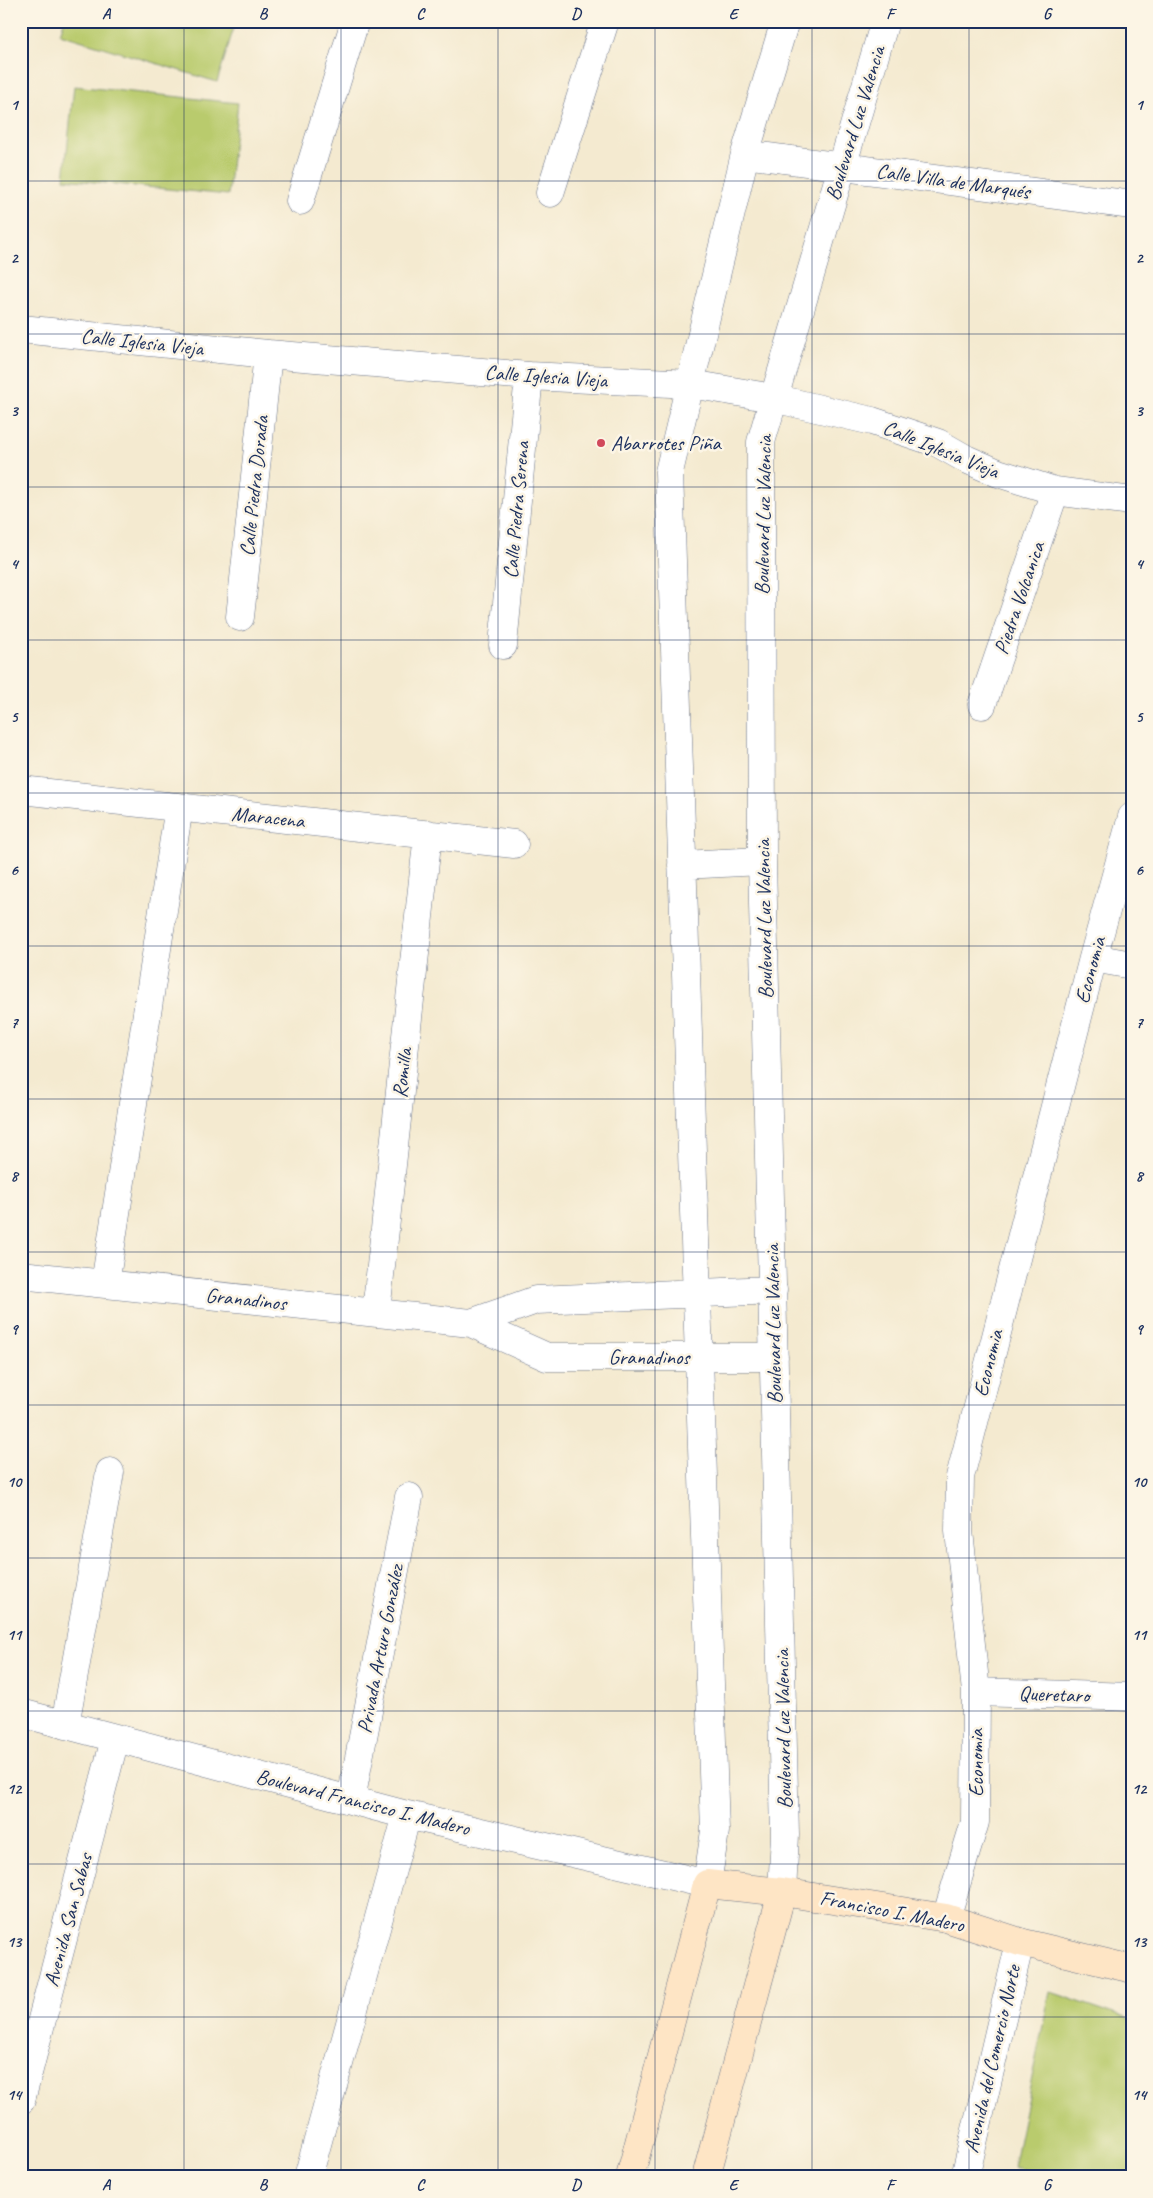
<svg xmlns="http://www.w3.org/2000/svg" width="1153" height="2198" font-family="Caveat,sans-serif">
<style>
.park{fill:#b9cb6d;stroke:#6a7d66}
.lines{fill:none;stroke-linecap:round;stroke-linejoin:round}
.street-casing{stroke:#677086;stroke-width:29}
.secondary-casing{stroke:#677086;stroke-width:29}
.street{stroke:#fff;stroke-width:28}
.secondary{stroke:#fee5c5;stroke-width:28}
.grid{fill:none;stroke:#1b2f5e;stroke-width:1;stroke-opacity:0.55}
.poi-dot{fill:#d1495b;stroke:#fcf5e5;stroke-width:2}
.labels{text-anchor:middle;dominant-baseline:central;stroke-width:5;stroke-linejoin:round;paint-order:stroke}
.street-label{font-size:21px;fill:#1b2f5e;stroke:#fcf5e5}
.poi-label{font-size:21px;fill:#1b2f5e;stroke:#fcf5e5;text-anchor:start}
.neatline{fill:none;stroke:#1b2f5e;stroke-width:2}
.grid-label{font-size:16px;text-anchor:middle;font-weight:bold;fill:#1b2f5e}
</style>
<rect width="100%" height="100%" fill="#fcf5e5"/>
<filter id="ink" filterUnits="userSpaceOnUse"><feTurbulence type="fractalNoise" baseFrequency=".02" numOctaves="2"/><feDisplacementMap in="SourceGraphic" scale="10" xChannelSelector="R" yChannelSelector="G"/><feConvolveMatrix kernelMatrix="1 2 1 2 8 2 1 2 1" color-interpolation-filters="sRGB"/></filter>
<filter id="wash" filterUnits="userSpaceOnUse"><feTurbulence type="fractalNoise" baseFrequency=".0096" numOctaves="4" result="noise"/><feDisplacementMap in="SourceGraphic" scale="20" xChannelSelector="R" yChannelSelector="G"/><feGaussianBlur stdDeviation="1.12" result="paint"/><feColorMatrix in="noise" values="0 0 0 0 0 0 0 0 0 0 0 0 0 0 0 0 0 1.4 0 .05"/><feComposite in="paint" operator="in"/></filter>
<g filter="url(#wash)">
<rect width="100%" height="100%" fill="#f4ead0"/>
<!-- park -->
<path class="park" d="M64 21H236L217 82 60 34Z
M74 86 238 103 228 195 64 179Z
M1050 1992 1132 2020V2177H1054L1013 2167Z"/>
</g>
<g filter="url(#ink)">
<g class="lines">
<!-- street casing -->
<g class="street-casing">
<path id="street" d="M745 154 1132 205
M550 193 605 21
M300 201 355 21
M21 329 268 354 529 376 691 384 773 398 872 421 938 443 966 459 998 473 1055 491 1132 501
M240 617 268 354
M503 645 529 376
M982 705 1055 491
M21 790 514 844
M682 865 762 861
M1093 958 1132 965
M21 1275 471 1323 547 1357H774
M105 1284 179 807
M376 1312 428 834
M471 1323 536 1300 773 1290
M976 1692 1132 1697
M21 1713 407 1815 707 1884 715 1831 669 472 745 154 785 21
M65 1725 110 1472
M351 1800 409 1497
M782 1892 785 1835 762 861 761 442 885 21
M946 1918 975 1822 976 1692 959 1531 960 1477 1093 958 1132 817
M21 2100 115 1739
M308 2177 407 1815
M965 2177 1020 1942"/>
</g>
<!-- secondary casing -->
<g class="secondary-casing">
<path id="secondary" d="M630 2177 707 1884 782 1892 946 1918 1020 1942 1132 1969
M706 2177 782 1892"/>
</g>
<!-- street -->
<use href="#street" class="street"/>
<!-- secondary -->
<use href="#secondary" class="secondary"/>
</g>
</g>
<!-- grid -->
<path class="grid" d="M184 21V2177M341 21V2177M498 21V2177M655 21V2177M812 21V2177M969 21V2177M21 181H1132M21 334H1132M21 487H1132M21 640H1132M21 793H1132M21 946H1132M21 1099H1132M21 1252H1132M21 1405H1132M21 1558H1132M21 1711H1132M21 1864H1132M21 2017H1132"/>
<!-- markers -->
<circle class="poi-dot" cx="601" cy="443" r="5"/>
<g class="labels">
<!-- street labels -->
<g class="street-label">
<text transform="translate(855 123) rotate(-73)">Boulevard Luz Valencia</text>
<text transform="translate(953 181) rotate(8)">Calle Villa de Marqués</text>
<text transform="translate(142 342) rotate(6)">Calle Iglesia Vieja</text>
<text transform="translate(546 376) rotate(4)">Calle Iglesia Vieja</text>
<text transform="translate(941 449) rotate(22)">Calle Iglesia Vieja</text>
<text transform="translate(254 486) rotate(-84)">Calle Piedra Dorada</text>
<text transform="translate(516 510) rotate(-85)">Calle Piedra Serena</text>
<text transform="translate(763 515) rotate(-89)">Boulevard Luz Valencia</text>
<text transform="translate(1019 598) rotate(-71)">Piedra Volcanica</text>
<text transform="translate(268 817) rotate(6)">Maracena</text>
<text transform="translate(764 919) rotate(-91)">Boulevard Luz Valencia</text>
<text transform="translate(1090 970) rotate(-75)">Economia</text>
<text transform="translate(402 1073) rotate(-84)">Romilla</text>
<text transform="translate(246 1299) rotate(6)">Granadinos</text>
<text transform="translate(773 1324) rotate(-91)">Boulevard Luz Valencia</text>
<text x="649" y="1357">Granadinos</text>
<text transform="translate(988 1363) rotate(-76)">Economia</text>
<text transform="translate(380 1649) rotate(-79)">Privada Arturo González</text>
<text transform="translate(1054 1694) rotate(2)">Queretaro</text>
<text transform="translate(783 1729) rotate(-91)">Boulevard Luz Valencia</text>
<text transform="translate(976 1763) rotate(-90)">Economia</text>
<text transform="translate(363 1802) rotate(14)">Boulevard Francisco I. Madero</text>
<text transform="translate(892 1911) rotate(11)">Francisco I. Madero</text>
<text transform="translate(68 1920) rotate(-75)">Avenida San Sabas</text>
<text transform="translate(992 2059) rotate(-77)">Avenida del Comercio Norte</text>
</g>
<!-- poi labels -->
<g class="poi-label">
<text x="611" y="443">Abarrotes Piña</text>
</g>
</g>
<!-- margin -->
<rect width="1153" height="2198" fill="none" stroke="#fcf5e5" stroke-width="55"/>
<rect x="28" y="28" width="1098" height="2142" class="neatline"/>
<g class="grid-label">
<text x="106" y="19">A</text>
<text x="263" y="19">B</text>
<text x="420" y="19">C</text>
<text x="576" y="19">D</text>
<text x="733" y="19">E</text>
<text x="890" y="19">F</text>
<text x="1047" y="19">G</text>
<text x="14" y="110">1</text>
<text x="1139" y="110">1</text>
<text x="14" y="263">2</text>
<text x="1139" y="263">2</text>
<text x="14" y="416">3</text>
<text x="1139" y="416">3</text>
<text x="14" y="569">4</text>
<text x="1139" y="569">4</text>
<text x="14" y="722">5</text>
<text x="1139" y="722">5</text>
<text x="14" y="875">6</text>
<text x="1139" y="875">6</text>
<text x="14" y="1028">7</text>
<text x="1139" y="1028">7</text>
<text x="14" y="1181">8</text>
<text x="1139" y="1181">8</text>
<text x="14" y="1334">9</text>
<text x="1139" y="1334">9</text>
<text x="14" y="1487">10</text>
<text x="1139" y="1487">10</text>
<text x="14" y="1640">11</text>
<text x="1139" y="1640">11</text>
<text x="14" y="1794">12</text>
<text x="1139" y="1794">12</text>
<text x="14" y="1947">13</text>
<text x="1139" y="1947">13</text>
<text x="14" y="2100">14</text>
<text x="1139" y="2100">14</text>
<text x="106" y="2190">A</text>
<text x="263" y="2190">B</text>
<text x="420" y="2190">C</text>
<text x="576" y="2190">D</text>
<text x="733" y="2190">E</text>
<text x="890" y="2190">F</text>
<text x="1047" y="2190">G</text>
</g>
</svg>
